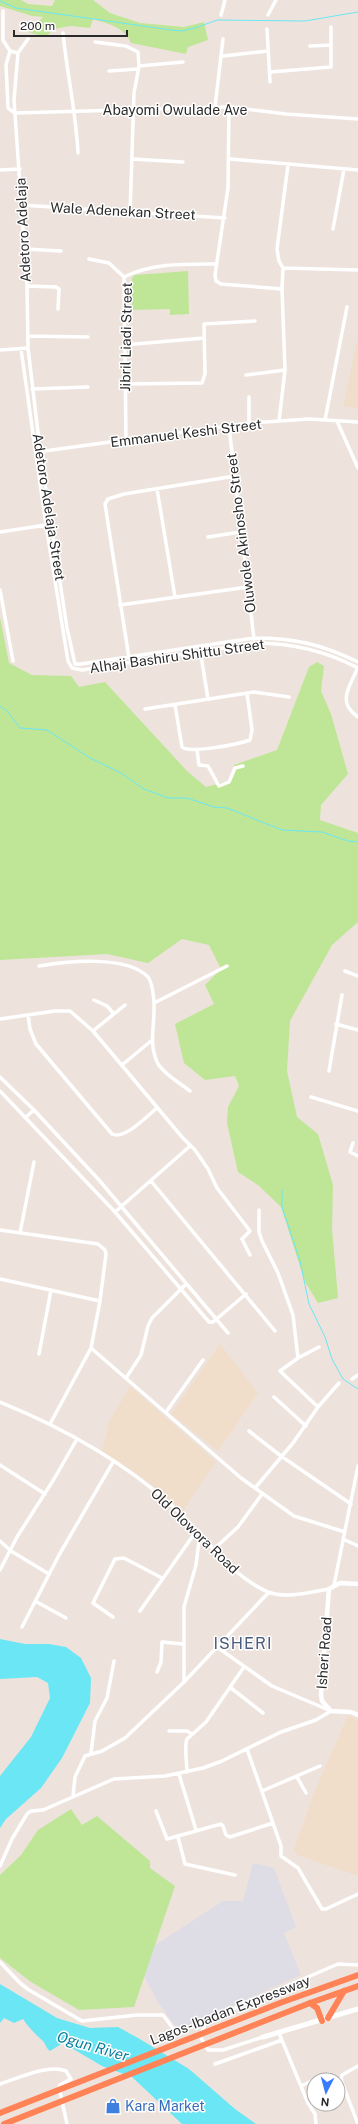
<svg xmlns="http://www.w3.org/2000/svg" width="358" height="2124" font-family="'Public Sans',sans-serif">
<style>
.industrial{fill:#dedde6}
.education{fill:#f0decb}
.green{fill:#bfe696}
.water{fill:#6be6f4}
.lines{fill:none;stroke-linecap:round;stroke-linejoin:round}
.stream{stroke:#6be6f4;stroke-width:1}
.minor{stroke:#fff;stroke-width:3.5}
.tertiary{stroke:#fff;stroke-width:4.5}
.secondary{stroke:#fff;stroke-width:5}
.motorway{stroke:#ff8356;stroke-width:6}
.labels{text-anchor:middle;dominant-baseline:central;stroke-width:3;stroke-linejoin:round;paint-order:stroke}
.street-label{font-size:14px;fill:#2b2b2b;stroke:#fff}
.shop-label{font-size:14px;fill:#366cbe;stroke:#fff;text-anchor:start}
.water-label{font-size:15px;font-style:italic;fill:#08819c;stroke:#fff}
.quarter-label{font-size:16px;letter-spacing:1px;fill:#495b7e;stroke:#fff}
</style>
<rect width="100%" height="100%" fill="#ede3dc"/>
<!-- industrial -->
<path class="industrial" d="M253 1863 274 1868 296 1927 284 1933 301 1975 178 2030 157 2001 135 1958 223 1901H243Z"/>
<!-- education -->
<path class="education" d="M358 336V409L343 406Z
M220 1344 258 1393 218 1451 171 1414Z
M130 1386 216 1462 182 1512 146 1480 102 1451 109 1422Z
M348 1715 358 1720V1876L297 1855 294 1849 314 1793Z"/>
<!-- green -->
<path class="green" d="M0 0H21L28 4 52 6 55 0H93L110 13 140 23 184 27 204 22 208 40 188 47 186 54 131 43C125 27 108 24 93 19L90 28 71 26 54 29 46 37 28 32 43 17 32 16 0 6Z
M188 271 189 314 170 315V309L132 310V278L135 275Z
M0 617 9 663 32 675 71 676 79 687 105 682 187 771 206 787 232 780 234 765 277 750 309 667 317 662 324 666 321 691 331 714 348 774 321 805 320 820 358 833V922L332 945 290 1021 287 1071 297 1117 318 1134 333 1185 332 1229 338 1298 318 1303 305 1282 281 1207 258 1185 238 1172 227 1123 228 1107 239 1086 235 1076 205 1080 184 1063 175 1024 214 1004 205 985 221 969 209 945 182 939 148 963 107 954 0 960Z
M71 1809 82 1825 97 1816 150 1861V1868L175 1886 134 2007 79 2010 31 1982 0 1958V1875L21 1855 38 1830Z"/>
<!-- water -->
<path class="water" d="M0 1639 25 1644H49L66 1647 81 1658 91 1678 90 1703 62 1758 41 1788 6 1819 0 1828V1776L31 1737 50 1698 48 1683 37 1677 0 1679Z
M0 1984 57 2018 90 2028 118 2027 138 2038 189 2069 235 2109 256 2124H182L132 2077 102 2066 63 2043 50 2051C46 2048 46 2045 43 2041 35 2034 29 2028 23 2019L14 2023 4 2018 0 2023Z"/>
<g class="lines">
<!-- stream -->
<path class="stream" d="M0 1 16 8 171 30 182 31 198 27 217 20 305 21 358 12
M0 706 7 711 20 728 47 730 90 758 121 773 144 789 168 798H187L214 807 227 808 282 830 322 832 348 841 358 842
M282 1190V1207L300 1261 309 1304 325 1337 332 1359 343 1379 358 1389"/>
<!-- minor -->
<path class="minor" d="M3 11V40L10 51
M221 15 225 0
M268 15 276 0
M267 29 270 82
M63 33C67 74 76 112 78 153
M28 39 18 53 14 100 27 286 28 348 41 458 67 628 75 664H81L254 638C294 638 321 644 358 662
M95 42 126 46 138 52 139 66 134 93 130 213
M310 46 331 45
M223 56 268 51
M139 66 183 62
M109 71 138 69
M270 72 331 67V27
M215 107 223 39
M229 107 228 188 215 275 216 281 221 284 282 289 285 370 279 421
M15 113 229 107 286 114 358 119
M15 113 8 108 6 65 10 51 18 53
M132 159 183 162
M230 159 358 170
M0 170 20 169
M21 205 225 218
M333 229 344 169
M25 249 61 251
M89 259 109 263 124 277
M283 268 358 270
M27 286 56 287 59 289 58 309
M282 289 283 268 279 261 277 249 288 165
M28 336 88 337
M124 345 204 338
M21 349 46 525 68 661 72 668 82 670 255 643C291 643 326 651 358 668
M0 350 28 348
M246 375 285 370
M125 384 202 383 205 374 204 324 255 321
M32 389 88 387
M325 420 347 307
M337 421 358 468
M249 423V397
M229 427 254 639
M126 440 124 277C152 263 185 264 215 264
M37 452 249 423 309 419 358 422
M157 489 175 597
M0 532 46 525
M208 537 241 532
M0 590 13 661
M120 605 248 587
M200 649 208 699
M129 658 105 504 108 499 124 494 235 476
M358 667C350 687 336 702 358 717
M175 705 182 747C190 754 239 744 250 740L252 730 247 693
M145 709 254 692 289 697
M197 750 199 765 208 766 219 786 229 782 235 768 243 766
M39 966C67 961 127 955 148 977 152 982 154 997 154 1004 155 1025 148 1044 158 1064 165 1075 180 1083 190 1091
M345 971 358 976
M94 1000 107 1006 114 1014
M154 1003 227 966
M28 1015 30 1029 36 1044 112 1134C125 1140 147 1116 157 1108
M0 1019 55 1011H70L93 1031 182 1137 195 1150 208 1169 217 1188 250 1231 242 1239 250 1255
M336 1024 358 1030
M93 1031 125 1005
M122 1065 151 1041
M329 1071 342 995
M0 1077 34 1110 99 1180 228 1333
M0 1091 115 1212 209 1322H213L246 1294
M311 1097 358 1111
M26 1117 34 1110
M353 1143 350 1152 358 1156
M151 1181 275 1331
M259 1210V1232L262 1241 278 1273 293 1315 298 1358
M115 1212 190 1146
M0 1230 98 1244 105 1250 106 1254 100 1301
M20 1233 34 1162
M0 1279 100 1301 91 1348 50 1424
M91 1348 241 1478 294 1516 345 1532
M39 1354 51 1290
M126 1378 141 1355 148 1326 152 1318 186 1284
M352 1379 358 1375
M274 1397 306 1426
M0 1402C62 1427 124 1462 174 1507 204 1535 229 1575 268 1592 286 1599 311 1592 329 1589
M318 1407 280 1371 298 1358 319 1347
M166 1412 203 1360
M249 1431 281 1456 351 1504
M0 1465 45 1494
M255 1488 293 1443 318 1407 339 1383
M343 1539 358 1546
M0 1541 11 1551 49 1574
M214 1549 238 1527 262 1494
M0 1570 17 1537 54 1479 77 1439
M334 1585 358 1466
M35 1601 66 1618
M140 1611 197 1530
M113 1617 93 1603 115 1559 124 1558 162 1578
M22 1627 59 1555 113 1462
M157 1672 161 1662 162 1642 183 1644
M184 1682V1607L196 1565 200 1533
M231 1688 263 1713
M169 1731H187L192 1734
M247 1749 281 1846V1856L298 1868 322 1909H326L358 1894
M91 1753 95 1721 107 1698 114 1661
M187 1772C187 1764 184 1746 187 1739L206 1722 244 1667
M179 1774 196 1830
M297 1777 306 1793
M262 1791 320 1766
M73 1796 75 1777 85 1756 102 1751 125 1738 184 1682 269 1592
M156 1811 167 1839 221 1824 223 1826 226 1835 230 1837 273 1823
M178 1837 185 1864 235 1875
M0 1866 12 1839 27 1814 31 1811 43 1810 114 1779 165 1776 203 1768 222 1761 281 1732 316 1720 331 1711 272 1686 217 1647
M0 1962 20 1983 29 1990 82 2021 137 2015H163L175 2031 180 2032 338 1964 358 1965
M206 2022 200 2036 208 2050H223L263 2037
M279 2033 308 2103 315 2114 316 2124
M215 2064 282 2040
M358 2066 342 2075 341 2080 358 2124
M314 2080 329 2074
M0 2084C19 2078 47 2064 66 2071L71 2079 60 2085 59 2087 67 2124
M301 2086 314 2080"/>
<!-- tertiary -->
<path class="tertiary" d="M358 1584 340 1583 329 1589 321 1695 322 1701 331 1711 351 1712 358 1715"/>
<!-- secondary -->
<path class="secondary" d="M263 2037 358 2009"/>
<!-- motorway -->
<path class="motorway" d="M310 2003 317 2008 322 2021
M328 2018 344 1991
M0 2113 280 2003 358 1975
M4 2124 310 2003 358 1986"/>
</g>
<!-- icons -->
<defs>
<g id="shop-bare" transform="scale(1.2)"><path d="M-5-2.5h2.3a2.7 3.5 0 0 1 5.4 0H5L5.5 6h-11ZM-1.5-2.5h3a1.5 2.3 0 0 0-3 0Z" fill="#3f7fe0" stroke="#fff" stroke-width="2.5" paint-order="stroke"/></g>
</defs>
<g fill-rule="evenodd">
<use href="#shop-bare" x="113" y="2106"/>
</g>
<g class="labels">
<!-- street labels -->
<g class="street-label">
<text x="175" y="110">Abayomi Owulade Ave</text>
<text transform="translate(123 211) rotate(3)">Wale Adenekan Street</text>
<text transform="translate(23 230) rotate(-93)">Adetoro Adelaja</text>
<text transform="translate(126 337) rotate(-89)">Jibril Liadi Street</text>
<text transform="translate(186 433) rotate(-7)">Emmanuel Keshi Street</text>
<text transform="translate(49 507) rotate(81)">Adetoro Adelaja Street</text>
<text transform="translate(241 533) rotate(-97)">Oluwole Akinosho Street</text>
<text transform="translate(177 656) rotate(-8)">Alhaji Bashiru Shittu Street</text>
<text transform="translate(195 1531) rotate(44)">Old Olowora Road</text>
<text transform="translate(324 1653) rotate(-86)">Isheri Road</text>
<text transform="translate(230 2010) rotate(-21)">Lagos-Ibadan Expressway</text>
</g>
<!-- shop labels -->
<g class="shop-label">
<text x="125" y="2106">Kara Market</text>
</g>
<!-- water labels -->
<g class="water-label">
<text transform="translate(93 2046) rotate(16)">Ogun River</text>
</g>
<!-- quarter labels -->
<g class="quarter-label">
<text x="243" y="1643">ISHERI</text>
</g>
</g>
<!-- north arrow -->
<g transform="translate(326 2092) rotate(186)"><circle r="19" fill="#ffffff" stroke="#aaaaaa"/>
<path d="M0-3L7 15L0 10L-7 15Z" fill="#387dff"/>
<text y="-6" font-size="11" font-weight="bold" text-anchor="middle" fill="#2b2b2b">N</text>
</g>
<!-- scale -->
<path d="M14 30v6h113v-6" fill="none" stroke="#2b2b2b" stroke-width="2"/>
<text x="20" y="30" font-size="12" fill="#2b2b2b" stroke="#ffffff" stroke-width="3" paint-order="stroke">200 m</text>
</svg>
